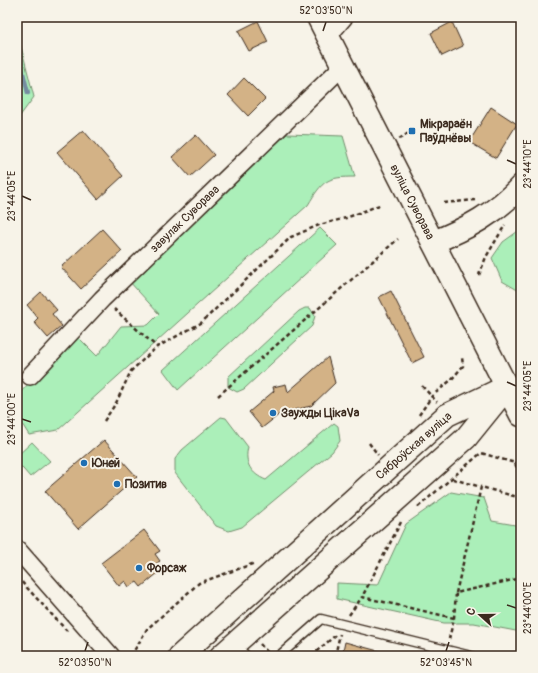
<svg xmlns="http://www.w3.org/2000/svg" width="538" height="673" font-family="Pangolin,sans-serif">
<style>
.green{fill:#abefb9;stroke:#738c6c}
.lines{fill:none;stroke-linecap:round;stroke-linejoin:round}
.stream{stroke:#748ca0;stroke-width:4.5}
.building{fill:#d3b286;stroke:#3b2a1e}
.lane-casing{stroke:#3b2a1e;stroke-width:11}
.street-casing{stroke:#3b2a1e;stroke-width:20}
.secondary-casing{stroke:#3b2a1e;stroke-width:25}
.primary-casing{stroke:#3b2a1e;stroke-width:25}
.path{stroke:#3b2a1e;stroke-width:2.5;stroke-dasharray:4 3;stroke-linecap:butt}
.lane{stroke:#f7f3e8;stroke-width:8}
.street{stroke:#f7f3e8;stroke-width:17}
.secondary{stroke:#f7f3e8;stroke-width:22}
.primary{stroke:#f7f3e8;stroke-width:22}
.ticks{fill:none;stroke:#3b2a1e;stroke-width:1.5}
.poi-dot{fill:#1f6fb2;stroke:#f7f3e8;stroke-width:1.5}
.labels{text-anchor:middle;dominant-baseline:central;stroke-width:4;stroke-linejoin:round;paint-order:stroke}
.poi-label{font-size:12px;font-weight:bold;fill:#3b2a1e;stroke:#f7f3e8;text-anchor:start}
.street-label{font-size:12px;fill:#3b2a1e;stroke:#f7f3e8}
.neatline{fill:none;stroke:#3b2a1e;stroke-width:1.5}
.ticks-label{font-size:10px;text-anchor:middle;fill:#3b2a1e}
</style>
<rect width="100%" height="100%" fill="#f7f3e8"/>
<filter id="ink" filterUnits="userSpaceOnUse"><feTurbulence type="fractalNoise" baseFrequency=".025" numOctaves="2"/><feDisplacementMap in="SourceGraphic" scale="8" xChannelSelector="R" yChannelSelector="G"/><feConvolveMatrix kernelMatrix="1 2 1 2 8 2 1 2 1" color-interpolation-filters="sRGB"/></filter>
<g filter="url(#ink)">
<!-- green -->
<path class="green" d="M17 31 34 97 17 120Z
M287 134 343 136 355 177C327 177 323 180 308 205L58 430 29 435 17 416V396L75 334 97 356 121 326 148 325 159 314 128 280Z
M320 228 337 245 178 390 163 370Z
M521 229V292L502 281 492 258 503 242Z
M305 308H310L315 316 312 326 244 389 237 392 228 387V377L299 311Z
M221 417 226 418 248 447C244 463 251 474 266 480L334 423 338 426 340 441 332 452 242 527 229 531 216 526 175 473V459L182 450Z
M32 442 50 461 30 477 17 462V456Z
M451 492 484 498 492 521 521 526V632L474 623H444L337 599V583L378 585 406 524Z"/>
<g class="lines">
<!-- stream -->
<path class="stream" d="M17 49 28 93"/>
</g>
<!-- building -->
<path class="building" d="M258 21 268 42 249 51 238 31Z
M452 22 463 46 442 56 431 33Z
M244 78 265 99 248 116 228 95Z
M491 107 517 124 496 158 469 142Z
M83 130 123 176 98 199 57 152Z
M196 135 214 155 190 177 172 157Z
M102 229 122 251 81 289 61 267Z
M391 291 424 357 412 363 379 297Z
M41 292 57 310 52 314 62 326 48 338 34 322 38 318 27 305Z
M328 357 335 383 311 406 281 413 262 428 249 412 274 391 273 387 286 384 288 392Z
M104 440 137 477 78 529 45 491Z
M144 530 160 551 155 554 160 561 153 566 158 573 141 587 137 582 129 587 125 581 119 586 101 563Z
M345 642 382 652V656H342Z"/>
<g class="lines">
<!-- lane casing -->
<g class="lane-casing">
<path id="lane" d="M236 645 246 656
M279 656 321 619 471 656"/>
</g>
<!-- street casing -->
<g class="street-casing">
<path id="street" d="M328 36 344 17
M30 376 102 299 343 66
M17 549 111 656"/>
</g>
<!-- secondary casing -->
<g class="secondary-casing">
<path id="secondary" d="M433 242C467 229 496 213 521 186
M180 656 447 415 508 386
M221 656 466 438 504 391"/>
</g>
<!-- primary casing -->
<g class="primary-casing">
<path id="primary" d="M318 17 521 415"/>
</g>
<!-- path -->
<path class="path" d="M399 139 412 131
M516 169 521 162
M444 203 475 200
M479 275 486 257 505 225
M114 309 157 347
M422 386 437 402
M218 396 398 239
M419 415 432 396 451 380 463 366 462 357
M104 421 116 403 131 371 157 347 201 323 291 237 319 225 346 218 382 204
M369 443 378 455
M515 463 521 460
M453 479 481 487
M418 507 481 453 515 463 521 480
M401 522 362 597 454 618
M17 577 67 631
M456 593 481 487 521 498
M349 615 362 597
M449 639 454 618 456 593 521 578
M260 644 269 654
M131 656 147 629 199 583 255 563
M311 656 337 634
M335 656 340 634"/>
<!-- lane -->
<use href="#lane" class="lane"/>
<!-- street -->
<use href="#street" class="street"/>
<!-- secondary -->
<use href="#secondary" class="secondary"/>
<!-- primary -->
<use href="#primary" class="primary"/>
</g>
</g>
<!-- ticks -->
<path class="ticks" d="M323 31 326 22M507 160 516 164M22 196 31 200M507 382 516 386M22 419 31 422M507 605 516 608M85 651 88 642M446 651 449 642"/>
<!-- markers -->
<g class="poi-dot">
<rect x="408" y="127" width="8" height="8" rx="2"/>
<circle cx="273" cy="413" r="4"/>
<circle cx="84" cy="463" r="4"/>
<circle cx="117" cy="484" r="4"/>
<circle cx="139" cy="568" r="4"/>
</g>
<g class="labels">
<!-- poi labels -->
<g class="poi-label">
<text x="420" y="124">Мікрараён<tspan x="420" dy="14">Паўднёвы</tspan></text>
<text x="281" y="413">Заужды ЦікаVа</text>
<text x="92" y="463">Юней</text>
<text x="125" y="484">Позитив</text>
<text x="147" y="568">Форсаж</text>
</g>
<!-- street labels -->
<g class="street-label">
<text transform="translate(412 202) rotate(63)">вуліца Суворава</text>
<text transform="translate(185 219) rotate(-44)">завулак Суворава</text>
<text transform="translate(414 446) rotate(-41)">Сяброўская вуліца</text>
</g>
</g>
<!-- margin -->
<rect width="538" height="673" fill="none" stroke="#f7f3e8" stroke-width="44"/>
<!-- north arrow -->
<g transform="translate(480 615) rotate(291)" stroke="#f7f3e8" stroke-width="3" paint-order="stroke">
<path d="M0-3L7 15L0 10L-7 15Z" fill="#3b2a1e"/>
<text y="-6" font-size="11" font-weight="bold" text-anchor="middle" fill="#3b2a1e">С</text>
</g>
<rect x="22" y="22" width="494" height="629" class="neatline"/>
<g class="ticks-label">
<text x="326" y="14">52°03'50"N</text>
<text transform="translate(527 164) rotate(-90)" y="4">23°44'10"E</text>
<text transform="translate(11 196) rotate(-90)" y="4">23°44'05"E</text>
<text transform="translate(527 386) rotate(-90)" y="4">23°44'05"E</text>
<text transform="translate(11 419) rotate(-90)" y="4">23°44'00"E</text>
<text transform="translate(527 608) rotate(-90)" y="4">23°44'00"E</text>
<text x="85" y="666">52°03'50"N</text>
<text x="446" y="666">52°03'45"N</text>
</g>
</svg>
